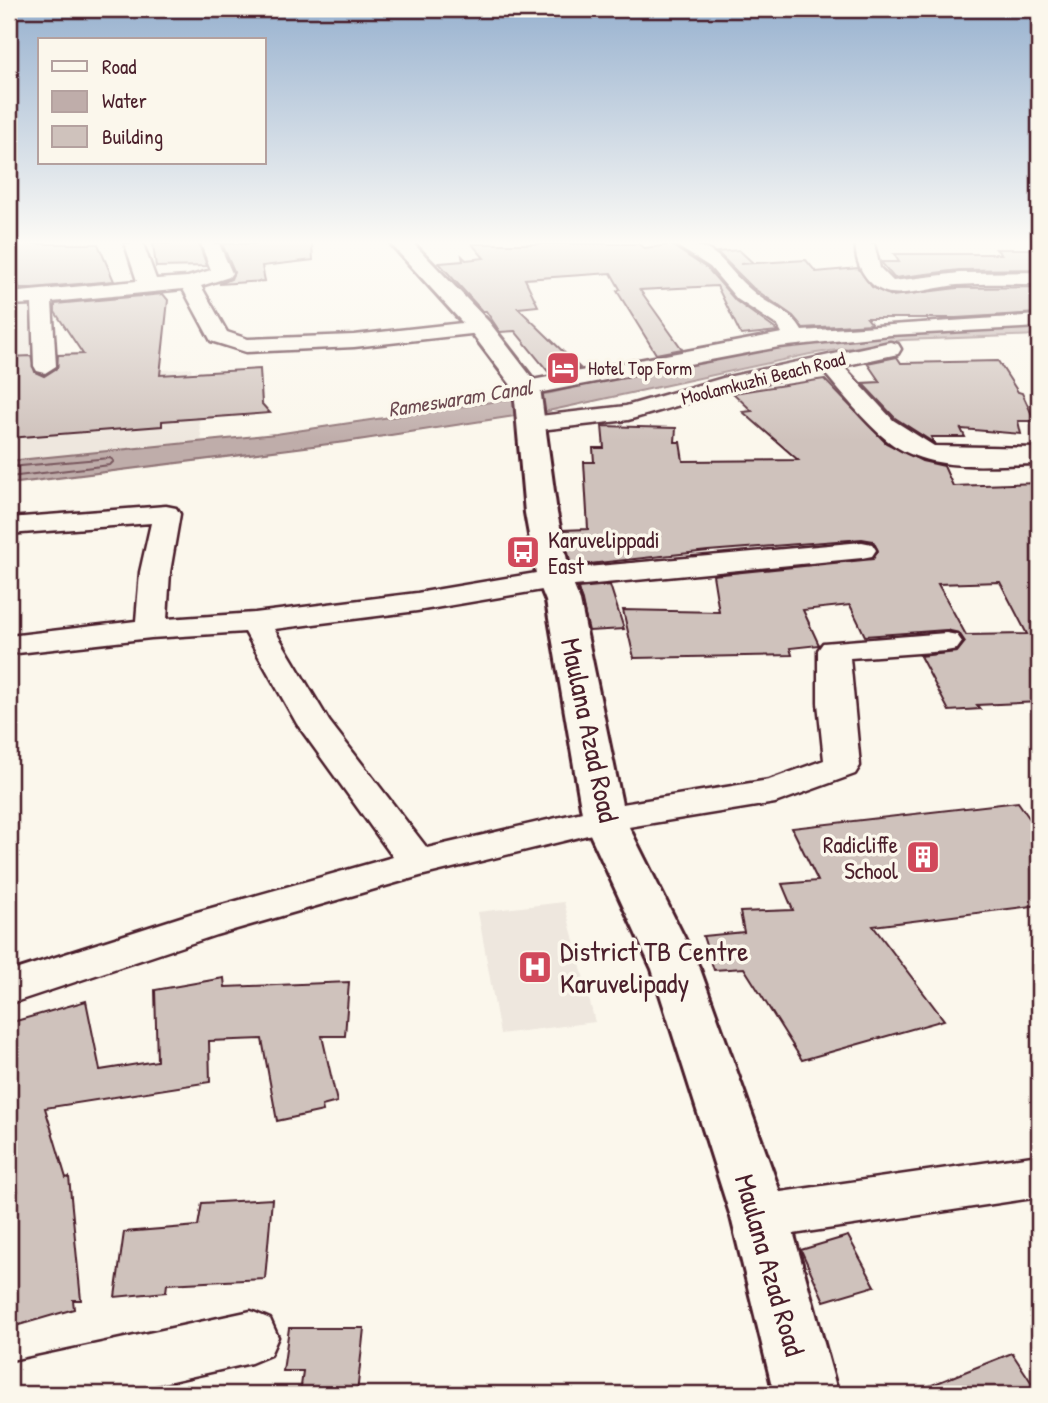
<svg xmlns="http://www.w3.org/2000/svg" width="1048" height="1403" font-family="'Patrick Hand',sans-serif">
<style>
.built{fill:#eee7de}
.water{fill:#bfadaa;stroke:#907477;stroke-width:2}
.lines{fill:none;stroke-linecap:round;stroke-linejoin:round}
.shore{stroke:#79585e;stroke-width:2}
.building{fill:#cfc2bc;stroke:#4a1f2b;stroke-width:2;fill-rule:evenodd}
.minor-casing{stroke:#4a1f2b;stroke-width:5}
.major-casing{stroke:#4a1f2b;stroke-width:6}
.minor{fill:#fbf7ec;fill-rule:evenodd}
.major{fill:#fbf7ec;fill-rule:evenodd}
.labels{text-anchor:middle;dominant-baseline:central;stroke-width:7;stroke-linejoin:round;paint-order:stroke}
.far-poi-label{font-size:19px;fill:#4a1f2b;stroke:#fbf7ec;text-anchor:start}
.far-street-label{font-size:19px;fill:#4a1f2b;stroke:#fbf7ec}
.far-water-label{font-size:21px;font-style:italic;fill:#6d4a51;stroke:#fbf7ec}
.poi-label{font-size:23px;fill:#4a1f2b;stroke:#fbf7ec;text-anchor:start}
.near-street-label{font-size:28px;fill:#4a1f2b;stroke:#fbf7ec}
.near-poi-label{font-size:28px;fill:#4a1f2b;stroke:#fbf7ec;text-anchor:start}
</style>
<rect width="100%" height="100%" fill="#fbf7ec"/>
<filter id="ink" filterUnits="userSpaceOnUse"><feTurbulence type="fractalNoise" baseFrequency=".0143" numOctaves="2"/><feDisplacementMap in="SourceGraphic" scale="14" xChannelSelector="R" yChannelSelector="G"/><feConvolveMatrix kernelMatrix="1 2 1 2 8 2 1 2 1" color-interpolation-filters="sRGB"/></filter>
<g filter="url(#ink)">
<!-- built -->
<path class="built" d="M9 305H32L31 380 191 368 202 442 9 461Z
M564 902 595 1022 500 1034 478 912Z"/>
<!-- water -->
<path class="water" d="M1039 324V335L903 340 810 354 548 411 345 442 9 484V461L276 434 551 393 741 347 894 331Z"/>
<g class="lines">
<!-- shore -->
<path class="shore" d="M9 467 110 458 114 461 110 465 9 477"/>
</g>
<!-- building -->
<path class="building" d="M9 244H98L114 281 20 289 9 258Z
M153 244H199L207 266 156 267Z
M222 244H312L313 260 262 266 265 281 219 284 231 279 234 272Z
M472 244H638L644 248 671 245 708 269 736 301 778 331 741 335 717 286 640 290 682 349 656 354 617 291 620 289 611 273 525 279 538 306 518 308 580 368 550 374 515 331 500 332 486 311H482L439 263 463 261 462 256 466 260 484 258Z
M996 249H1039V269L959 270 894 278 881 262H899L894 254H1001Z
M739 250 753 263 740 264 806 260 816 272 858 268 872 287 892 296 957 288 1039 287V313L956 318H867L872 324 803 328 793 316 753 288 717 252Z
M163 294 168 300 160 375 260 369 262 404 270 413 162 421V426L9 438V357L31 356 35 372 44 376 57 368 58 355 83 354 55 312V304Z
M897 357 901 363 998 361 1018 392 1022 393 1035 421H1018L1021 434 961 429 965 437H931L934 443 895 418 862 383 880 382 867 363Z
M824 379 886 443 922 461 944 466 953 486 1039 483V702L977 705 980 709 949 711 920 656 957 652 965 642 959 633 946 630 865 636 850 605 803 610 819 645 790 648 792 655 634 658 623 610 719 612 713 575 873 559 878 551 873 541 862 539 708 551 571 566 563 530 588 529 584 462H594L593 448H604L602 426 676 428 675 442H680L683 461 798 460 743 412 752 411 733 393ZM1000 582 1027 634 966 635 938 584Z
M610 585 624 629 589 631 578 588Z
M1018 802 1039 832V905L873 926 944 1020 802 1060 744 968 714 970 703 936 744 932 740 912 793 910 782 884 818 881 792 828Z
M224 978 225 987 349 982 345 1036H322L337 1102 322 1106 323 1111 277 1121 262 1039 209 1041 210 1082 45 1108 66 1178 69 1177 81 1300H73L74 1309 9 1328V1193L18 1191 9 1154V1023L86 1001 100 1070 157 1061 155 990Z
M272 1199 265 1279 167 1284 166 1292 115 1297 124 1232 198 1226 202 1203Z
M848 1236 875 1286 824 1301 801 1250Z
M289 1328H364L357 1394H300L303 1371H283Z
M1012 1353 1039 1394H912V1393Z"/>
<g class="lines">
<!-- minor casing -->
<g class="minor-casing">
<path id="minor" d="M125 244H143L156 279 188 277 211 270 201 244H219L232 273 229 277 201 286 227 332 248 339 354 335 480 321 491 327 480 333 354 347 246 352 211 341 183 289 52 302 56 366 45 373 37 371 34 366 32 304 9 305V293L137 281Z
M674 244C722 244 720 264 751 290 768 306 791 310 802 331L1039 315V327L890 335 779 347 527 395 519 393 515 388 519 383 527 381 782 333 778 326 737 299 710 267Z
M856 244H874L880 268 893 281 959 273 1039 272V284C1012 284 984 283 957 285 938 287 902 297 886 292 867 286 854 263 856 244Z
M890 342 898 344 901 349 898 354 843 366 893 420 934 446 1039 448V464C989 464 931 474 888 441 863 421 843 394 822 370L728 391 628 420 531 431 522 429 519 424 522 419 531 417 626 406 723 378Z
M166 506 176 508 180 514 170 572 167 619 255 613 417 593 554 570 862 542 872 544 876 550 872 556 862 558 554 588 417 611 274 629 329 721 427 848 604 807 769 780 824 760 818 703V650L823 643 946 633 957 635 962 642 957 649 946 651 850 658 860 766 855 774 775 803 604 831 420 876 216 935 9 1004V972L190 914 393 857 297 724 245 632 151 638 9 654V636L136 621 140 572 151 523 9 534V518Z
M1039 1155V1197L760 1239 742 1233 735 1217 742 1201 760 1195Z
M251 1311 270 1319 278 1337 270 1355 251 1363 114 1394H9V1363Z"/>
</g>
<!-- major casing -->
<g class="major-casing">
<path id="major" d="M391 244H414L489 322 540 388 557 513 571 579 580 601 625 819 700 969 789 1217 838 1394H774L731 1217 652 969 583 819 546 601 537 579 525 513 514 389 471 332Z"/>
</g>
<!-- minor -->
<use href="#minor" class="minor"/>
<!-- major -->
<use href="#major" class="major"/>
</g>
</g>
<!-- sky -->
<linearGradient id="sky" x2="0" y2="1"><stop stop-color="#97b1cf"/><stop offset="0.55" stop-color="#fdfbf6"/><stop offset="1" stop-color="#fdfbf6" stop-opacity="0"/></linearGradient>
<rect width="1048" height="441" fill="url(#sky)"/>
<!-- icons -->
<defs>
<g id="hotel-square" transform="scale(1.75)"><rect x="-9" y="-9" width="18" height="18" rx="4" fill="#d1495b" stroke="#fbf7ec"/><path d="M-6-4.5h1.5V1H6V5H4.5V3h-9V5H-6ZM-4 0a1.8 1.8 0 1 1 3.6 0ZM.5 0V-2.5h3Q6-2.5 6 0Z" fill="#fff"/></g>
<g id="bus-square" transform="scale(1.75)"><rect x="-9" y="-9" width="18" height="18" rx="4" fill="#d1495b" stroke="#fbf7ec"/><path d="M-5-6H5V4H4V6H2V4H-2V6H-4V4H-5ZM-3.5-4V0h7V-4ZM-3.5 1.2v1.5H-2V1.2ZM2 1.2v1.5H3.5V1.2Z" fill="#fff"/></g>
<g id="building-square" transform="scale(1.75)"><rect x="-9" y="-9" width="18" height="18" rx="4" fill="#d1495b" stroke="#fbf7ec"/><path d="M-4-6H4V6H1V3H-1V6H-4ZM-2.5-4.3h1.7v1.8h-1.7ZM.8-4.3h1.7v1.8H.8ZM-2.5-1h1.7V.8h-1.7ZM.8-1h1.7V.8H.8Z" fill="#fff"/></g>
<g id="hospital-square" transform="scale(1.75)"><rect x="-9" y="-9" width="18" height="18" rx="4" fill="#d1495b" stroke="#fbf7ec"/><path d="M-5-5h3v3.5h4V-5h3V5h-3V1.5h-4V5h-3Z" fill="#fff"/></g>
</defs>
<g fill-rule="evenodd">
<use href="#hotel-square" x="563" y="368"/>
<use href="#bus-square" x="523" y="552"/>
<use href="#building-square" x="923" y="857"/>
<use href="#hospital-square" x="535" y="967"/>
</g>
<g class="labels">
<!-- far-poi labels -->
<g class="far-poi-label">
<text x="588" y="368">Hotel Top Form</text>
</g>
<!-- far-street labels -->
<g class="far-street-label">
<text transform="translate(763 378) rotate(-14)">Moolamkuzhi Beach Road</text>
</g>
<!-- far-water labels -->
<g class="far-water-label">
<text transform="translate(460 398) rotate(-9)">Rameswaram Canal</text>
</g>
<!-- poi labels -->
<g class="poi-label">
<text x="548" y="539">Karuvelippadi<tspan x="548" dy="26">East</tspan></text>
<text x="898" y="844" text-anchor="end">Radicliffe<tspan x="898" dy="26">School</tspan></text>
</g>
<!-- near-street labels -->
<g class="near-street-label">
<text transform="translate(590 730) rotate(78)">Maulana Azad Road</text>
<text transform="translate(770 1265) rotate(74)">Maulana Azad Road</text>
</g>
<!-- near-poi labels -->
<g class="near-poi-label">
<text x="560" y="951">District TB Centre<tspan x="560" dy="32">Karuvelipady</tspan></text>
</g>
</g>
<!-- margin -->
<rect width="1048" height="1403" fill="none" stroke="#fbf7ec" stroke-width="35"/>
<rect x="18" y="18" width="1013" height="1368" fill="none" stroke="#4a1f2b" stroke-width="2.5" filter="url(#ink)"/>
<!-- legend -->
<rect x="38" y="38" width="228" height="126" fill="#fbf7ec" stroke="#b4a19f" stroke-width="2"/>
<rect x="52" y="61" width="35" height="10" fill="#fbf7ec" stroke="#b4a19f" stroke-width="2"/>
<text x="102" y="74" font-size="21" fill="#4a1f2b">Road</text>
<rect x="52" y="91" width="35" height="21" fill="#bfadaa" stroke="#b4a19f" stroke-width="2"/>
<text x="102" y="108" font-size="21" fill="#4a1f2b">Water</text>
<rect x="52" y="126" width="35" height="21" fill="#cfc2bc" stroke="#b4a19f" stroke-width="2"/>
<text x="102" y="144" font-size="21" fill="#4a1f2b">Building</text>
</svg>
